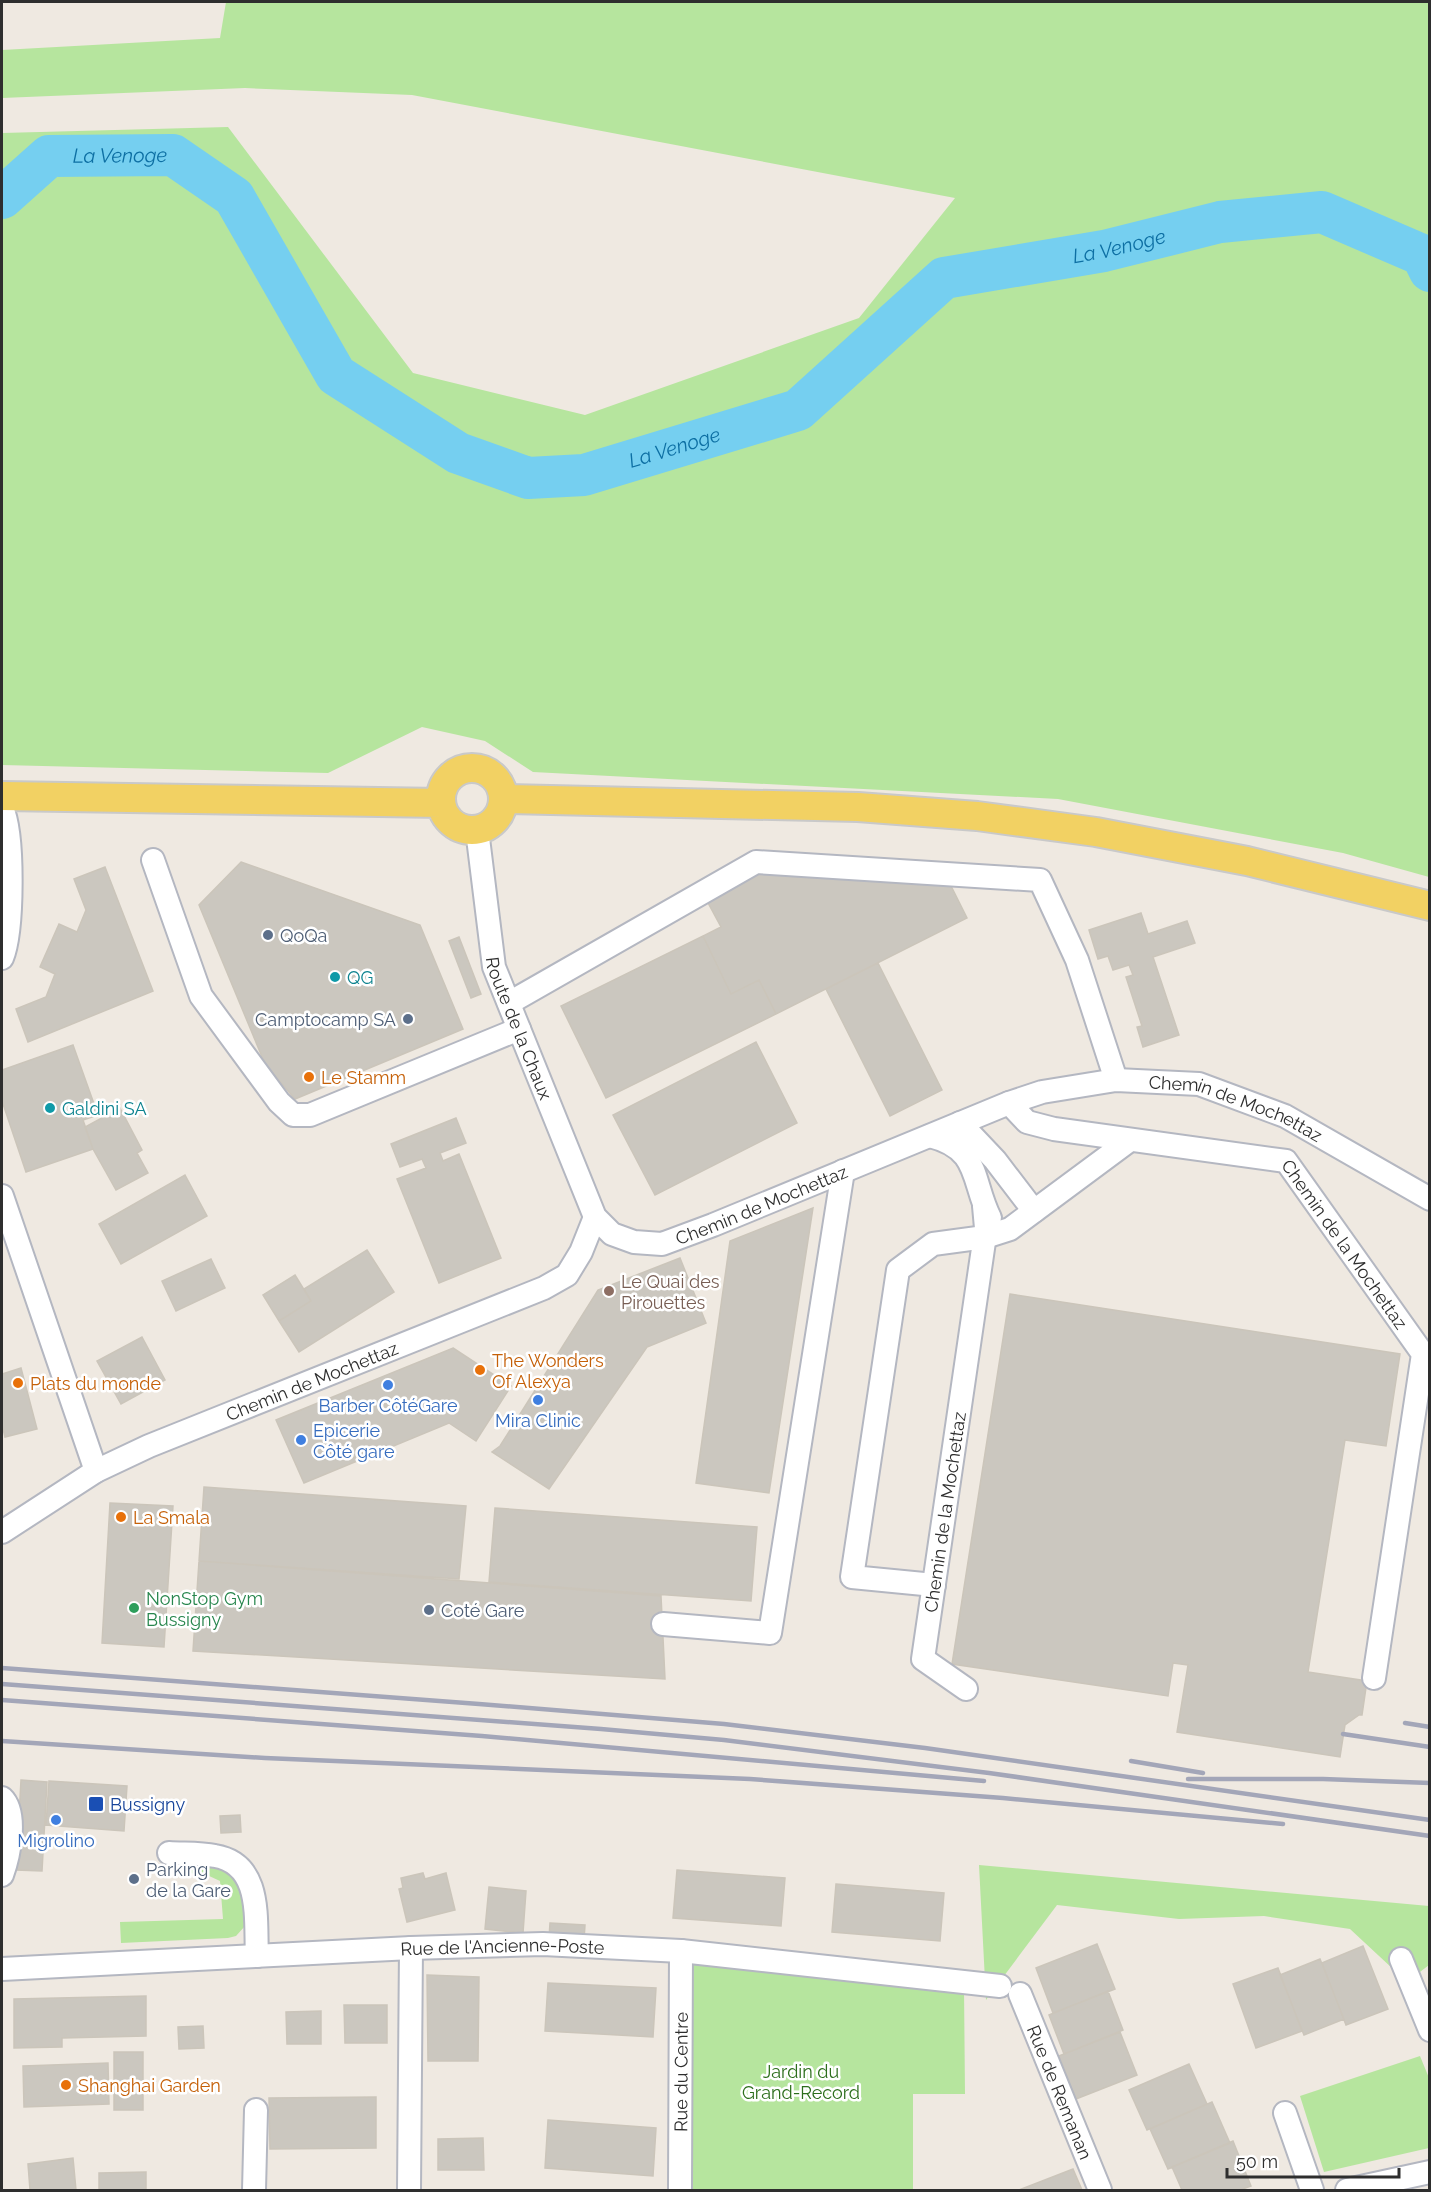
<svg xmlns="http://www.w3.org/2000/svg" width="1431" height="2192" font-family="Raleway,sans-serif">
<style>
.green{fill:#b6e59e}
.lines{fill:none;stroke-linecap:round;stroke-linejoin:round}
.river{stroke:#75cff0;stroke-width:42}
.building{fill:#cbc7bf;stroke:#cbc5ba;stroke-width:1.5}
.minor-casing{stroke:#b4b7c1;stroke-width:26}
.major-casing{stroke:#c9c9c9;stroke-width:32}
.minor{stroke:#fff;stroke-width:22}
.major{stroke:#f2d163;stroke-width:28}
.rail{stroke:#a3a6b8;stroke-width:4.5}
.service-dot{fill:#5c6f8a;stroke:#fff;stroke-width:2}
.culture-dot{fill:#0f9aa8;stroke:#fff;stroke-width:2}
.food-dot{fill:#e8710a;stroke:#fff;stroke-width:2}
.education-dot{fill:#8d6e63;stroke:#fff;stroke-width:2}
.shop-dot{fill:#3f7fe0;stroke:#fff;stroke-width:2}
.leisure-dot{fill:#2e9e5b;stroke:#fff;stroke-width:2}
.transit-dot{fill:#1a4fb4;stroke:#fff;stroke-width:2}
.labels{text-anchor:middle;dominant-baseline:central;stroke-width:5;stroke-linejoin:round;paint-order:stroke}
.service-label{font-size:18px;fill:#4e5e75;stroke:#fff;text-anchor:start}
.culture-label{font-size:18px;fill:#0d838f;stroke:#fff;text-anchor:start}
.street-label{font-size:18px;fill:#2e2e2e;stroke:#fff}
.food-label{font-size:18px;fill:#c56008;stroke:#fff;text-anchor:start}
.education-label{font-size:18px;fill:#785e54;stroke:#fff;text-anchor:start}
.shop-label{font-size:18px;fill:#366cbe;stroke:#fff}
.leisure-label{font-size:18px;fill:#27864d;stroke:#fff;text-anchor:start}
.transit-label{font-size:18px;fill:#164399;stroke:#fff;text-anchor:start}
.park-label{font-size:18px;fill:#2c6e1b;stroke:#fff}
.water-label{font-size:20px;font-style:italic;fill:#0d6fa3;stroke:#fff}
</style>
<rect width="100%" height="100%" fill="#efe9e1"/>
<!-- green -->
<path class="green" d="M226 2H1429V877L1343 853 1058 799 533 772 485 741 422 727 328 773 2 765V133L228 127 413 373 585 415 859 318 955 198 412 95 245 88 2 98V50L220 38Z
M979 1865 1429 1906V1965L1407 1982 1350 1929 1264 1916 1179 1919 1057 1905 986 2000Z
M181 1867C205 1867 234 1864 243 1892 247 1902 245 1916 245 1926L236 1936 228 1938 121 1943 120 1922 223 1919 220 1881 207 1875 181 1872Z
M692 1962 964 1987 965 2094H913V2190H691Z
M1420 2056 1429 2078V2148L1324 2172 1300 2096Z"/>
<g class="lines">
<!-- river -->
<path class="river" id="s1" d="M2 198 49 156 173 155 234 197 336 375 458 453 528 478 584 475 798 410 944 278 1104 251 1220 222 1322 212 1422 255 1430 271"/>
</g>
<!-- building -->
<path class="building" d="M241 862 420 925 463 1029 295 1099 265 1064 199 905Z
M105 867 153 991 28 1042 16 1009 46 997 55 974 40 967 59 924 77 932 86 910 74 879Z
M760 872 950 884 967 918 776 1014 759 980 731 994 703 936 721 927 706 899Z
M1141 913 1148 934 1187 921 1195 943 1153 957 1179 1035 1143 1047 1137 1027 1142 1026 1126 977 1133 975 1129 965 1113 970 1108 956 1098 959 1089 930Z
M703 936 731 994 759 980 776 1014 606 1098 561 1006Z
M459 937 481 994 471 998 449 941Z
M878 963 942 1090 890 1116 826 989Z
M756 1042 797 1123 655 1195 613 1115Z
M73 1045 98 1115 83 1120 93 1149 26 1172 2 1101V1070Z
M120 1108 142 1150 137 1153 148 1173 116 1190 93 1149 85 1127Z
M456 1118 466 1143 440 1153 443 1161 459 1154 501 1258 439 1283 397 1179 426 1168 422 1159 400 1167 391 1144Z
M185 1175 207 1216 121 1264 99 1224Z
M813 1208 769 1493 696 1483 730 1241Z
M367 1250 394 1292 299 1352 279 1321 311 1301 304 1289Z
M680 1258 706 1323 647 1347 549 1489 492 1452 500 1446 598 1290Z
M211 1259 225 1288 176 1311 162 1281Z
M295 1275 311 1301 279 1321 263 1295Z
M1010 1294 1400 1354 1386 1446 1345 1440 1308 1672 1367 1681 1362 1715H1359L1345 1725 1340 1757 1177 1732 1188 1665 1173 1663 1168 1696 952 1664Z
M142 1337 165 1380 121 1404 97 1361Z
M453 1348 511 1386 476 1441 449 1423 304 1483 276 1420Z
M21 1368 37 1429 5 1437 2 1425V1374Z
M204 1487 466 1506 459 1579 199 1561Z
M110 1503 173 1506 164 1647 102 1643Z
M495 1508 757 1527 751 1601 489 1582Z
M199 1561 661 1596 665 1679 193 1651Z
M21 1780 47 1782 42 1871 16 1870Z
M49 1781 127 1786 124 1831 46 1825Z
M240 1815 241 1832 221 1833 220 1816Z
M677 1870 785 1878 781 1926 673 1918Z
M423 1873 425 1879 446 1873 455 1910 407 1922 399 1889 403 1888 401 1878Z
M836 1884 944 1893 940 1941 832 1932Z
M489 1887 526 1891 523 1933 485 1929Z
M550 1923 585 1925 584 1940 549 1938Z
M1097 1944 1115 1989 1053 2013 1036 1968Z
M1363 1946 1388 2009 1346 2025 1322 1963Z
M1320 1959 1344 2019 1304 2035 1280 1975Z
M1278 1968 1302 2031 1256 2048 1233 1984Z
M427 1975 479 1977 478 2061H428Z
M548 1983 656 1988 653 2037 545 2031Z
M1108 1991 1123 2030 1064 2054 1049 2015Z
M146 1996V2036L62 2038V2047L14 2048V1999Z
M344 2005H387V2043H345Z
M321 2011V2044H287L286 2012Z
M203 2026 204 2048 179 2049 178 2027Z
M1120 2032 1137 2075 1076 2099 1059 2056Z
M114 2052H143V2110H114Z
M108 2063 109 2104 24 2107 23 2066Z
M1189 2064 1207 2104 1147 2130 1129 2090Z
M376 2097V2148L270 2149 269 2098Z
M1212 2102 1230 2143 1168 2169 1150 2129Z
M548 2120 656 2128 653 2176 545 2168Z
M483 2138 484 2170H438V2139Z
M1233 2141 1251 2186 1240 2190H1182L1172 2167Z
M73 2158 76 2190H30L28 2164Z
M1073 2169 1082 2190H1019Z
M146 2172V2190H99V2173Z"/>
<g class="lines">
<!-- minor casing -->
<g class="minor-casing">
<g id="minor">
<path d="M2 808C14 834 13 932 2 958"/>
<path id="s2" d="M477 830 494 967 595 1217 612 1234 634 1242 662 1244 713 1225 1009 1103 1042 1092 1116 1080 1199 1084 1285 1116 1430 1199"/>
<path d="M153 860 201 996 279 1102 293 1115H310L519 1029"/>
<path d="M509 1003 756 862 1040 880 1077 960 1116 1080"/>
<path id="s3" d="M1009 1103 1027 1122 1054 1129 1286 1161 1423 1354 1374 1678"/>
<path d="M960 1123 995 1160 1034 1211"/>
<path d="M930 1136C981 1149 971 1180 990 1218"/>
<path d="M2 1196 96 1471"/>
<path id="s4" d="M2 1532 96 1471 149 1446 544 1288 567 1275 581 1252 595 1217"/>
<path d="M934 1585 852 1577 898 1270 933 1244 985 1237 1010 1229 1130 1140"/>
<path d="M663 1624 770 1633 843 1171"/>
<path id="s5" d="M966 1689 923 1659 986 1228 984 1206"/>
<path d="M2 1798C18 1813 9 1856 2 1875"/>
<path d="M169 1853C184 1854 200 1853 215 1856 263 1864 255 1920 257 1956"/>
<path d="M1401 1959 1430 2030"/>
<path id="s6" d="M2 1969 411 1948 543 1944 681 1951 1000 1986"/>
<path id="s7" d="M1020 1994 1100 2190"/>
<path d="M1285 2113 1312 2190"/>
<path d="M254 2190 256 2110"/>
<path d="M409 2190 411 1948"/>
<path id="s8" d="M680 2190 681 1951"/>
<path d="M1347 2190 1430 2172"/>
</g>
</g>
<!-- major casing -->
<g class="major-casing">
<path id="major" d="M441 799a31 31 0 1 1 62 0a31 31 0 1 1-62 0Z
M2 796 441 803
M503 799 858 807 977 816 1096 832 1247 861 1430 906"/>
</g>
<!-- minor -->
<use href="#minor" class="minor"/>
<!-- major -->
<use href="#major" class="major"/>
<!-- rail -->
<path class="rail" d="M2 1668 479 1704 724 1724 925 1748 1430 1820
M2 1684 601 1729 724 1740 989 1773 1430 1836
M2 1700 482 1736 984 1781
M1405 1723 1430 1727
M1343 1734 1430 1747
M2 1741 265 1758 750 1779 1003 1798 1283 1824
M1131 1761 1203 1773
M1188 1779H1323L1430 1783"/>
</g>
<!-- markers -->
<g class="service-dot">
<circle cx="268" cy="935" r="6"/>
<circle cx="408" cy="1019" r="6"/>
<circle cx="429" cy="1610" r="6"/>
<circle cx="134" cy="1879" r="6"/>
</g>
<g class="culture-dot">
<circle cx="335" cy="977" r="6"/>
<circle cx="50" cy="1108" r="6"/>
</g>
<g class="food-dot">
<circle cx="309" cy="1077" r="6"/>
<circle cx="480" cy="1370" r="6"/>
<circle cx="18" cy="1383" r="6"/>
<circle cx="121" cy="1517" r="6"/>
<circle cx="66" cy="2085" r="6"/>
</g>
<circle class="education-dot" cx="609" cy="1291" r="6"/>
<g class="shop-dot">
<circle cx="388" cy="1385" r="6"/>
<circle cx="538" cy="1400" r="6"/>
<circle cx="301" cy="1440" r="6"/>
<circle cx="56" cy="1820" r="6"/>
</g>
<circle class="leisure-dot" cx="134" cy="1608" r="6"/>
<rect class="transit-dot" x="88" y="1796" width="16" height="16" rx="3"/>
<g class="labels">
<!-- service labels -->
<g class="service-label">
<text x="280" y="935">QoQa</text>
<text x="396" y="1019" text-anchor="end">Camptocamp SA</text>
<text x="441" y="1610">Coté Gare</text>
<text x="146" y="1869">Parking<tspan x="146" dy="21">de la Gare</tspan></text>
</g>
<!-- culture labels -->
<g class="culture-label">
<text x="347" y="977">QG</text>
<text x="62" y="1108">Galdini SA</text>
</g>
<!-- street labels -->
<g class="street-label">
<text stroke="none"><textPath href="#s2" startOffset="204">Route de la Chaux</textPath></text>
<text stroke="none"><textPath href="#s2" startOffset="1092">Chemin de Mochettaz</textPath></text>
<text stroke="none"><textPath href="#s2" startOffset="590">Chemin de Mochettaz</textPath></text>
<text stroke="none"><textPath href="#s3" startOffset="390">Chemin de la Mochettaz</textPath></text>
<text stroke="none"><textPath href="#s4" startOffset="346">Chemin de Mochettaz</textPath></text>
<text stroke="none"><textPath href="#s5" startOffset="201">Chemin de la Mochettaz</textPath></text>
<text stroke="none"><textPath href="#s6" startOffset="501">Rue de l'Ancienne-Poste</textPath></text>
<text stroke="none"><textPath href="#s8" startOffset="118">Rue du Centre</textPath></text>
<text stroke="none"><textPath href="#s7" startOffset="106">Rue de Remanan</textPath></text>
</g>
<!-- food labels -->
<g class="food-label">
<text x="321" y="1077">Le Stamm</text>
<text x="492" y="1360">The Wonders<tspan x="492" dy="21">Of Alexya</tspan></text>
<text x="30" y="1383">Plats du monde</text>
<text x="133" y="1517">La Smala</text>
<text x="78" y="2085">Shanghai Garden</text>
</g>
<!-- education labels -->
<g class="education-label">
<text x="621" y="1281">Le Quai des<tspan x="621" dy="21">Pirouettes</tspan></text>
</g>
<!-- shop labels -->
<g class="shop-label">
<text x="388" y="1405">Barber CôtéGare</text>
<text x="538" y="1420">Mira Clinic</text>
<text x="313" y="1430" text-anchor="start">Epicerie<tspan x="313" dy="21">Côté gare</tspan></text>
<text x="56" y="1840">Migrolino</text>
</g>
<!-- leisure labels -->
<g class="leisure-label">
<text x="146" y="1598">NonStop Gym<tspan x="146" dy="21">Bussigny</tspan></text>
</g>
<!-- transit labels -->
<g class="transit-label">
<text x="110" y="1804">Bussigny</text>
</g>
<!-- park labels -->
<g class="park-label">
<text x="801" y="2071">Jardin du<tspan x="801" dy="21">Grand-Record</tspan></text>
</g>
<!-- water labels -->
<g class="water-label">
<text stroke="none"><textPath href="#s1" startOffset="134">La Venoge</textPath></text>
<text stroke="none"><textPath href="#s1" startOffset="1340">La Venoge</textPath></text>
<text stroke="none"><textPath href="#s1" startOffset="836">La Venoge</textPath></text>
</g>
</g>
<!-- border -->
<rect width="1431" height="2192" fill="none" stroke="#2e2e2e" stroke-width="6"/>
<!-- scale -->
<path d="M1227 2168v9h172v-9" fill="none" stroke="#2e2e2e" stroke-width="3"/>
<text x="1236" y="2168" font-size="18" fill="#2e2e2e" stroke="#ffffff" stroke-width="4.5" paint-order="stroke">50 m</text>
</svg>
